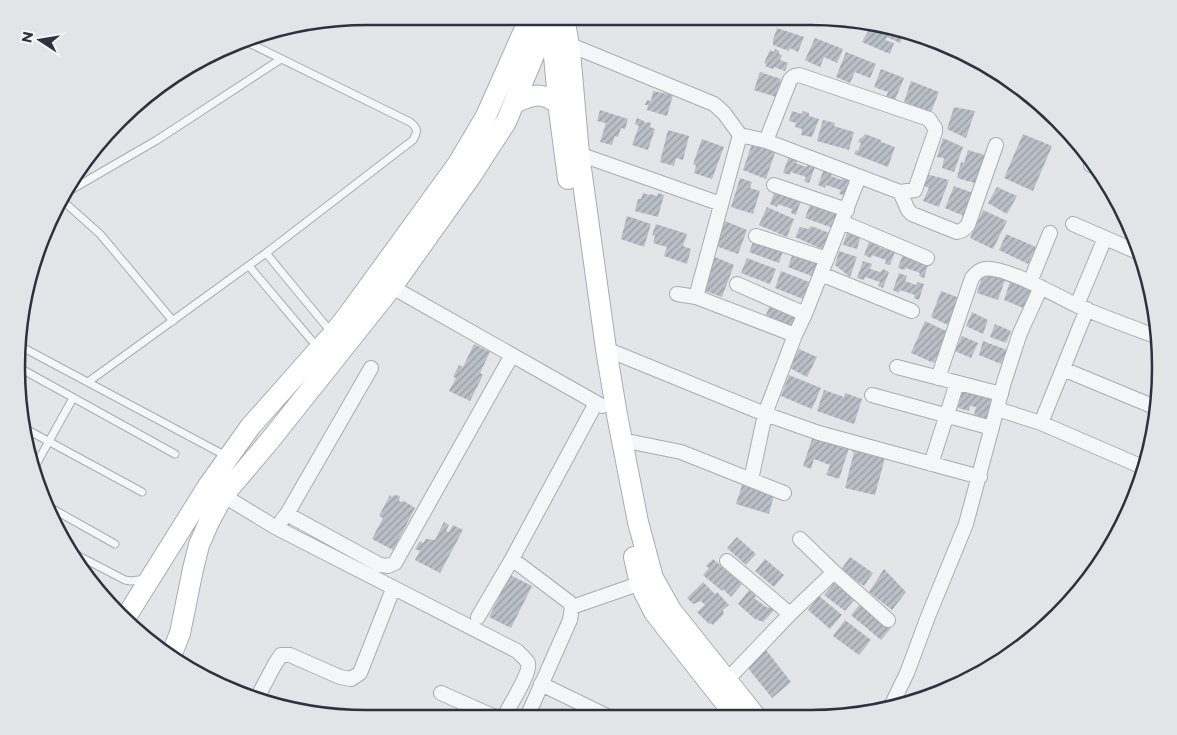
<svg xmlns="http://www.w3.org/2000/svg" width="1177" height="735" font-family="Montserrat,sans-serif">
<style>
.building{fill:url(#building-hatch)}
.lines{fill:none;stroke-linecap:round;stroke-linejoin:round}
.lane-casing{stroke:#a8acb3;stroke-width:9}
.street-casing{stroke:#a8acb3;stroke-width:16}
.secondary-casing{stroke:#a8acb3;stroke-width:22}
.lane{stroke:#f5f6f8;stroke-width:7}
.street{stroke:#f5f6f8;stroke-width:14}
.secondary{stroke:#fff;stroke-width:20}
.rim{fill:none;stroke:#2c3240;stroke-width:2.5}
</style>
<defs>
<pattern id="building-hatch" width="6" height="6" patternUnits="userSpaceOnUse" patternTransform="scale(1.25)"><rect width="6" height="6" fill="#babec6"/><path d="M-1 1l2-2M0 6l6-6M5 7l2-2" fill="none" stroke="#979ba2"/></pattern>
</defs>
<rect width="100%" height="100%" fill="#e3e5e9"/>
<!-- building -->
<path class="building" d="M872 24 883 27 882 29 885 30 886 28 905 33 900 43 887 37 885 40 894 43 890 54 862 42Z
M777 28 804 37 798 52 790 48 789 51 773 45V40Z
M815 38 843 49 837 63 824 57 820 67 805 60Z
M775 49 779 51V54L782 55 780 60 788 63 785 71 774 67 773 69 765 66 767 64 764 63 770 50 774 52Z
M846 52 876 64 870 78 855 72 850 83 836 77Z
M881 69 904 78 895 100 886 97 888 92 874 87Z
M760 72 781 79 776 97 754 90Z
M911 81 939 92 931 112 904 102Z
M653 91 673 95 667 116 647 110 648 105H645L647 100 651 101Z
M954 107 975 111 966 138 947 129Z
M600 110 628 119 625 129 621 128 618 137 615 136 612 145 600 142 606 123 597 121Z
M792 111 802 114 803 111 809 113V116L819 119 812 137 801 135 802 129 795 127 796 123 789 121Z
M637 118 644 121V122L646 123 647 122 651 123 650 127 655 129 648 150 632 145 639 126 635 124Z
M823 120 835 123 834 126 854 132 849 150 817 141Z
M668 130 689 136 683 160 676 158 674 166 660 162Z
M865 134 881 140V142L895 147 888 167 854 154 856 150 858 151 861 143 858 142 860 138H862Z
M1023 134 1052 146 1033 191 1004 178Z
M943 138 963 147 954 172 942 168 944 158 937 157Z
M702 139 724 147 712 179 694 173 696 166 693 164Z
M753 141 776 150 766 179 743 170Z
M968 150 985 155 978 184 957 178 961 162 964 163Z
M789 156 798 159 796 163 806 167 809 164 815 167 809 183 804 181 806 177 791 172 790 175 783 173Z
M824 169 833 172 831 176 841 180 844 177 850 179 844 195 839 194 841 190 826 185 825 188 818 185Z
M926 174 949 180 939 207 923 201 929 188 921 185Z
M740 178 752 182 750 188 760 191 753 214 731 207Z
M954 186 973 193 964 216 945 208Z
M997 187 1017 196 1007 214 988 203Z
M776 188 783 195 793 199 796 196 802 198 796 215 791 213 792 209 778 204 777 207 770 204Z
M643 193 649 195 650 194 657 196 658 193 664 195 658 217 635 211 638 199H641Z
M811 202 839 213 833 228 805 218Z
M767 207 794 219 787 237 759 225Z
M983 210 1007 221 993 249 970 238Z
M627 216 651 224 644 247 621 239Z
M725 221 747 230 738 254 716 246Z
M656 224 687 234 683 246 691 249 687 264 664 256 667 247 653 243 655 236 652 235Z
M811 226 832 234 824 250 795 237 800 227 808 229Z
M848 231 861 235 857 249 843 245Z
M1006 234 1036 247 1028 264 999 250Z
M870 239 879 242 877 246 887 250 890 247 896 249 890 265 885 264 886 260 872 255 871 258 864 255Z
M754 240 783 251 779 263 749 252Z
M839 251 857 257 850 277 835 265Z
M904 251 912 254 911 259 921 263 929 262 924 278 919 276 920 273 906 268 904 270 898 268Z
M793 253 820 262 814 277 788 267Z
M715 257 734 265 722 297 703 290Z
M747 258 776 269 770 284 741 273Z
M863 261 872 264 870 269 880 272 883 269 889 272 883 288 878 286 880 282 865 277 864 280 857 278Z
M781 271 809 282 803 299 775 288Z
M899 273 907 276 905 281 916 285 918 282 924 284 919 300 914 298 915 295 900 290 899 293 893 290Z
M983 273 1005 280 998 300 977 293Z
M1011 279 1034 290 1026 309 1004 300Z
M941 291 957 297 955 304 957 305 950 326 931 317Z
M771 303 797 314 792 328 765 317Z
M972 312 988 320 983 334 966 326Z
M925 321 948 332 934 363 911 353Z
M995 324 1011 331 1006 343 990 337Z
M962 336 978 343 971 358 955 351Z
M983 341 1007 350 1001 364 979 355Z
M474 344 490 352 480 373 483 375 470 401 449 391 456 378 453 377 459 365 463 367Z
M799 349 817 357 807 377 790 368Z
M789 375 821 388 812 409 781 396Z
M963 388 994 397 988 419 974 415 976 407 970 406 969 411 958 408Z
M824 390 844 397 845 393 862 399 854 424 817 411Z
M813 436 849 448 839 479 826 475 830 465 814 459 811 469 803 466Z
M853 445 886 454 875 495 845 488 854 452 851 451Z
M742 485 774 495 769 514 736 504Z
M390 495 392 497 394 495 400 496 399 501 402 502 404 501 415 508 393 550 372 539 383 518 379 516Z
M444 522 449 525 446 531 449 532 453 525 463 530 440 573 415 560 420 551 415 549 420 541 423 543 426 539 435 540Z
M737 537 756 554 746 565 727 548Z
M850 557 873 573 864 586 841 570Z
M713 559 742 584 731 597 723 589 722 591 703 575 709 568 706 566Z
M765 559 784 575 774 587 755 571Z
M884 569 906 592 892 610 869 592Z
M510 575 532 586 511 628 489 617Z
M703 582 715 594 717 592 729 605 723 610 724 614 713 625 711 623 709 624 697 612 705 605 701 601 693 604 687 598Z
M834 583 855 599 845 611 824 595Z
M749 590 756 596 754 598 766 607 775 609 763 622 756 619H755L738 604Z
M819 596 842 615 830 629 808 610Z
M861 603 891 628 881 640 851 615Z
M845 620 871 640 859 655 833 636Z
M766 650 791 682 772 698 747 667Z"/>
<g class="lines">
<!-- lane casing -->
<g class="lane-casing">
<path id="lane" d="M69 191 157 140 281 59
M63 201 100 234 173 321
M266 253 331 332
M249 266 318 348
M20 346 228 457
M16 366 175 454
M88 382 266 253 413 140C418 131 418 128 410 122L243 40
M24 428 142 492
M33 470 73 398
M51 508 115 544
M71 552 125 580 131 581 146 579"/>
</g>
<!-- street casing -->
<g class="street-casing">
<path id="street" d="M563 42 714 104 724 113 740 135
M799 75 929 119 935 128V132L915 190 900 192 766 141 790 80 794 76Z
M579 154 721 204
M1091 165 1096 167
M774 185 847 210
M900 192 908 210 912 214 957 232C962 231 965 229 968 225L996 145
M842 222 927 258
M1073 224 1142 254
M756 236 827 259
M821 274 912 311
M1030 282 1050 233
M737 284 805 314
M392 287 602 406
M677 294 696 297 795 335 765 414 751 480
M696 297 740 135 766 141
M1077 305 1105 238
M795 335 805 314 859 177
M606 349 765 414 819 433 980 477
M897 367 1001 394
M1063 369 1157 408
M938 378 972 278C975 274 979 270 984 269 1003 265 1057 296 1076 305 1103 317 1131 327 1158 337
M872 395 992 428
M997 409 1041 423 1145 468
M1041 423 1087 309
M622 440 681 452 784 493
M931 464 957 383
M216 491 275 527 517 651C521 655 526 659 528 663 531 673 509 706 504 717
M287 514 380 565 388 566 395 563 512 355
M282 520 287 514 371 368
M800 539 834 572 888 620
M512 559 569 602 572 607 570 620 527 717
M727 561 790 614
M572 607 647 581
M478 617 512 559 596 403
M727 680 790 614 834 572
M541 684 609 717
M441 693 495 717
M257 698 275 664 281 655H290L340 677 351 679 360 673 393 589
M890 708 907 673 929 614 966 524 1004 382 1020 333 1041 287"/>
</g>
<!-- secondary casing -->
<g class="secondary-casing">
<path id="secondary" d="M564 17 570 51 579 154 606 349 617 415 638 522 653 578 671 610 757 718
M551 24 559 110 568 179
M514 103C533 95 541 91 558 104
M634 557 640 584 654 612 737 718
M126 617 208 486 250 427 319 349 333 334 348 315 457 165 486 116 530 17
M171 656 180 633 193 569 199 545 209 522 223 496 271 439 392 287 471 176 506 122 547 24"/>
</g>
<!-- lane -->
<use href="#lane" class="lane"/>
<!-- street -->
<use href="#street" class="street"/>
<!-- secondary -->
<use href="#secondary" class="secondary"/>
</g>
<!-- crop -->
<path d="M0 0H1177V735H0ZM367 25H810A342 342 0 0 1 1152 367V368A342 342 0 0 1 810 710H367A342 342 0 0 1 25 368V367A342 342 0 0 1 367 25Z" fill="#e2e4e8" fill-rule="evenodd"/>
<path class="rim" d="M367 25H810A342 342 0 0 1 1152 367V368A342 342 0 0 1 810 710H367A342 342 0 0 1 25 368V367A342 342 0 0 1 367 25Z"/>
<!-- north arrow -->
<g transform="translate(40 40) rotate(282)" stroke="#f2f4f7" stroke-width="4" paint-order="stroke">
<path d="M0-4L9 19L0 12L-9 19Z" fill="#2c3240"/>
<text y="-8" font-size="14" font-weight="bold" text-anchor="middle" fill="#2c3240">N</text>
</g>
</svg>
